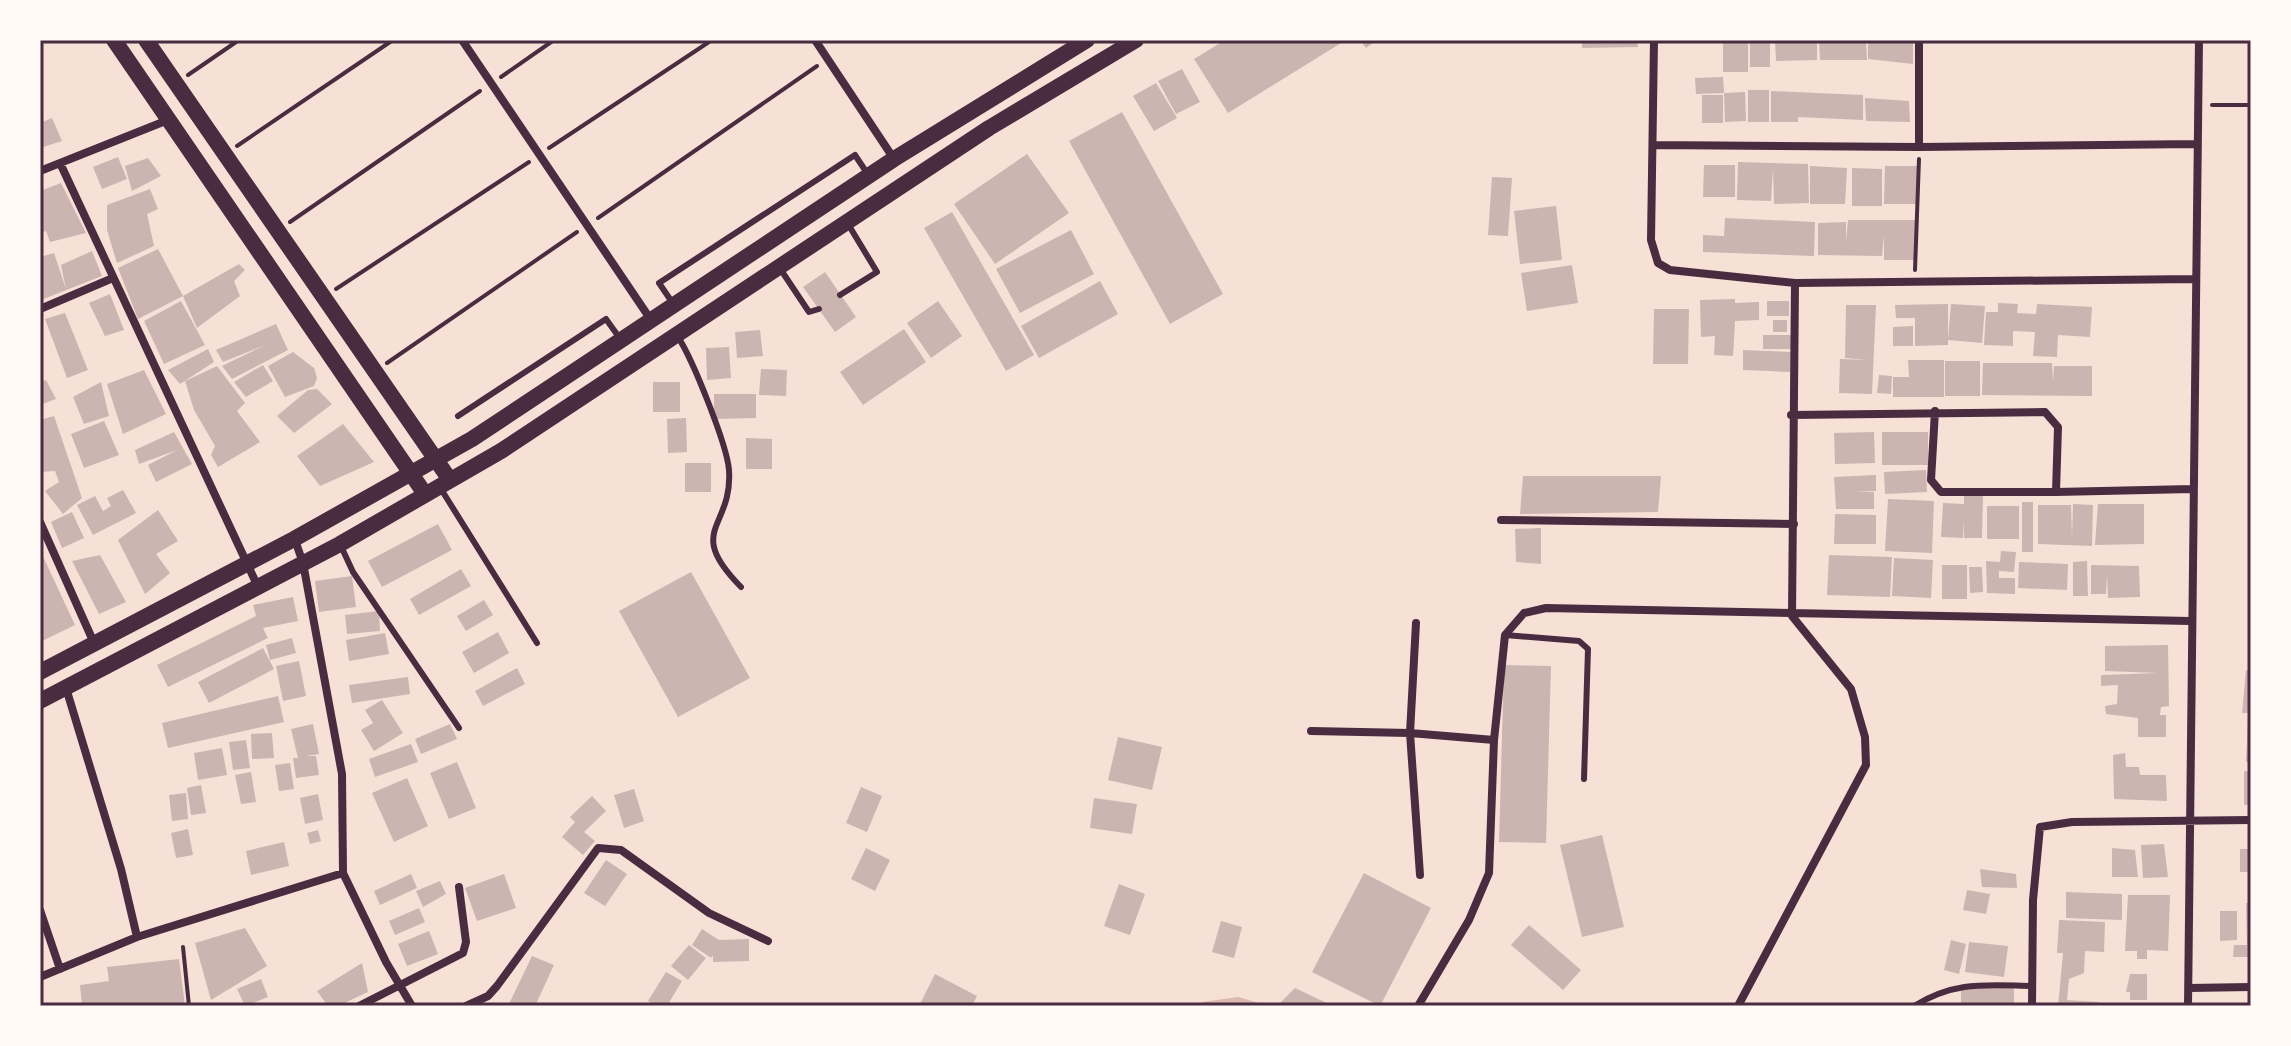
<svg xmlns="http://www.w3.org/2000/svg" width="2291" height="1046" font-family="Rubik,sans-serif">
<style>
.water{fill:#dcb8b0}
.building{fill:#ccb4b1}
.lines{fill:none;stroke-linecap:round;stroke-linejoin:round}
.path{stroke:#4a2c40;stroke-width:4}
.service{stroke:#4a2c40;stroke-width:6}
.minor{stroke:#4a2c40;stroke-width:8}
.secondary{stroke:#4a2c40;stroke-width:16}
.neatline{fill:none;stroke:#4a2c40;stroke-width:3}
</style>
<rect width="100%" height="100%" fill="#f7e1d7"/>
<!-- water -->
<path class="water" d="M1238 997 1259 1003 1256 1006H1200L1202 1002Z"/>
<!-- building -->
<path class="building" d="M1225 40H1346L1228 113 1194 59Z
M1360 40H1377L1366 48Z
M1582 40H1637L1638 47 1582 48Z
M1723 40H1748V72H1723Z
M1750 40H1770V67H1750Z
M1775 40H1817V60L1776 61Z
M1819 40H1866L1867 60H1820Z
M1868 40H1913V64L1868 59Z
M1182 69 1200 102 1176 114 1158 81Z
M1723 77 1724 93 1696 94 1695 78Z
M1156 83 1177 118 1154 131 1133 96Z
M1748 90H1769V122H1748Z
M1771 91 1863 95V120L1798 117V122H1771Z
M1745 92 1746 121 1725 122 1724 93Z
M1702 95H1723V123H1702Z
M1865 98 1909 101 1910 122 1866 121Z
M1122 112 1223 294 1170 324 1069 141Z
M52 118 62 141 40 148V123Z
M1027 154 1069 213 995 264 954 204Z
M118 157 127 179 102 189 93 167Z
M148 158 161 176 132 191 125 166Z
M1738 162 1808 164 1809 203 1774 204 1773 168 1771 201 1737 200Z
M1704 165H1735V197H1703Z
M1810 166 1847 168 1845 204H1810Z
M1885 166H1917V204H1884Z
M1852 168 1882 169V206H1852Z
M1492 177 1512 178 1508 236 1488 235Z
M61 183 86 233 50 242 46 231 40 233V191Z
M150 189 158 209 147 214 154 246 117 263 107 230V205Z
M1556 206 1562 260 1520 264 1514 211Z
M952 212 1034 355 1006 371 924 228Z
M1725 218 1815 222 1814 256 1703 252V235L1724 236Z
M1848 220H1915V260H1884V235L1882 256 1818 255V223L1846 222V242Z
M1071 230 1094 274 1020 313 996 269Z
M158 249 183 296 138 319 118 268Z
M92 251 102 276 41 300 40 257 54 253 66 289 61 265Z
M239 264 245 270 234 281 240 296 197 328 183 296Z
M1572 265 1578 303 1527 311 1521 273Z
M825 272 856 317 835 332 803 287Z
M1100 281 1118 314 1039 358 1021 326Z
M110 294 124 330 105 336 89 303Z
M1735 299V303L1759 302V320L1735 321 1733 356 1714 355 1715 336 1701 337 1700 300Z
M181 301 205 345 164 364 144 321Z
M938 301 962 336 931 358 907 323Z
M1767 301H1789V316H1767Z
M1998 303 2018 304 2017 313 2036 314 2037 304 2092 307 2090 337 2058 335 2057 357 2033 356 2035 332 2013 331V346L1984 345 1986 312H1998Z
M1948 304V345L1915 346V318H1896L1895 305Z
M1951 304 1985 306 1982 343 1948 340Z
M1846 305H1876L1872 394 1839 393 1840 359 1869 360 1845 358Z
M1654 309H1689L1688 364H1653Z
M65 313 88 370 67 378 45 319Z
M1773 320H1787V332H1773Z
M276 324 288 350 232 379 222 366 265 345 223 362 216 350Z
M1913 326V346H1893V327Z
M904 329 926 362 863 405 840 372Z
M760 330 763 356 737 358 735 332Z
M1763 335H1793V349H1763Z
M729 347 731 378 707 380 706 348Z
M208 349 214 362 180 384 168 370Z
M1743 350 1791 352 1790 372 1743 370Z
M293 352 314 368 317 378 314 386 285 397 268 366Z
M1908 360H1944V397H1893V377H1909Z
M1945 361H1980V396H1945Z
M1983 363H2052L2053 382 2054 366H2092V396L1982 395Z
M263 365 273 381 246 397 234 382Z
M217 366 245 403 237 411 260 442 218 467 211 455 215 446 194 410 185 381Z
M761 369 787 370 786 396 759 395Z
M144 370 166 414 123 434 107 384Z
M1879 375 1892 376 1891 394 1877 393Z
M46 380 56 399 40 405V382Z
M101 382 109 416 84 424 73 397Z
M653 382H680V412H653Z
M317 389 332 404 294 433 277 416 308 390Z
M714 394H756V418L714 419Z
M54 416 82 498 63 514 45 491 59 482 55 471 40 472V420Z
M686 418 687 452 668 453 667 419Z
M104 421 119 455 84 468 71 434Z
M343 424 374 462 320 486 297 456Z
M174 432 192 464 156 482 148 465 177 450 139 464 135 450Z
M1874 432 1875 463 1835 464 1834 433Z
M1882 432H1928V465H1882Z
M746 438 772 439V469H746Z
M685 463H711V492H685Z
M1926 470 1927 492 1885 494 1884 472Z
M1876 475V491L1854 492H1874V509H1836L1834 477Z
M1523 476H1661L1658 512 1520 514Z
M123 490 136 513 93 535 77 505 95 496 103 511 111 506 107 498Z
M1964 494H1983L1982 538H1964V519L1963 538 1941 537 1943 503 1964 504Z
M1888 499 1934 501 1932 553 1885 551Z
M2022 502H2033V552H2022Z
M2073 504 2093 505 2092 546 2038 544V505H2071L2072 538Z
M2098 504H2144V544L2095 545Z
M1987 506H2019V539H1987Z
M158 510 178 541 156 554 170 573 145 594 118 540Z
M72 512 84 538 62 548 51 522Z
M1835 514 1876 515V544H1834Z
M438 524 452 550 382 587 368 561Z
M1541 528V564L1516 562 1515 529Z
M40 550 75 625 40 642 41 612Z
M2001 551 2016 552 2014 572 1999 571V578H2015V594L1987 593 1986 561 2000 562Z
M100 555 126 602 99 614 72 561Z
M1829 555 1892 557 1890 597 1827 595Z
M1894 558 1933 560 1931 598 1892 596Z
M2087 561 2088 596H2073V562Z
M2019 562 2068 564 2067 590 2018 588Z
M1942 565H1967V599H1942Z
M2091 565 2139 566 2140 597 2108 598 2107 574 2106 594H2091Z
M1969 567H1982L1983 592 1970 593Z
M461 569 471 586 419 615 410 599Z
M691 572 750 678 678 717 619 611Z
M352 576 356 607 319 612 315 581Z
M293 597 298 621 263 628 268 638 168 687 157 665 256 616 253 605Z
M484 600 493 615 466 631 457 616Z
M379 611 380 631 347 634 345 615Z
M498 632 509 653 474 673 462 652Z
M385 633 389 654 349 661 346 640Z
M292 638 296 653 270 660 266 645Z
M2168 645 2169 706 2161 707 2160 715H2166V737H2138V718L2106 714 2105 706 2117 704 2118 685 2101 686V675L2159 673 2105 671V646Z
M263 648 274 669 209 703 198 682Z
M299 661 306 696 283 701 276 666Z
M1504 665 1551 666 1546 843 1499 842Z
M517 668 525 684 483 706 475 691Z
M2246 670 2251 671V713H2242Z
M408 677 410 694 352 703 349 685Z
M278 696 284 722 168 748 162 723Z
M382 700 403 733 374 751 361 730 373 723 365 710Z
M2248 717H2251V762H2246Z
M313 724 319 754 306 756H316L319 775 296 778 293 758H298L291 729Z
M450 724 457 739 421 754 415 739Z
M272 733 274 758 252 759 251 734Z
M1118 737 1162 747 1152 790 1108 780Z
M246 740 250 768 233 770 229 742Z
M411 744 418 762 375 777 369 759Z
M222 748 227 775 198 780 194 753Z
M2125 753 2126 767H2139L2140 775H2166L2167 801 2114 799 2113 755Z
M457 762 476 808 449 819 430 773Z
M290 763 294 789 279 791 275 765Z
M2244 771H2251V805H2244Z
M251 772 256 802 241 804 235 775Z
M407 778 428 826 394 842 372 793Z
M201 785 206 813 191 815 187 788Z
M861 787 882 796 867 832 846 823Z
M634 789 644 821 624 828 614 795Z
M186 793 188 819 172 821 169 795Z
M318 794 323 820 305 824 300 798Z
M592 796 606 811 584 832 595 841 583 855 562 837 575 822 570 817Z
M1094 798 1137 804 1132 834 1090 828Z
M188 829 193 855 176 858 171 833Z
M318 830 321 841 310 844 307 833Z
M1602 835 1624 927 1582 937 1560 845Z
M284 842 289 866 251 875 246 851Z
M2164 844 2168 877 2143 878 2141 845Z
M866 848 890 860 875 891 851 879Z
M2112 848 2135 850 2138 877H2112Z
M2240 849H2251V872H2240Z
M606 860 627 874 605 906 584 893Z
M1980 869 2016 874 2017 888 1982 887Z
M1364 873 1431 908 1380 1006 1312 972Z
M411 874 417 888 380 905 374 891Z
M504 874 516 908 477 921 465 888Z
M440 881 446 894 423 907 416 891Z
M1119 884 1145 894 1130 935 1104 926Z
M1967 890 1990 894 1986 914 1963 910Z
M2066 892 2122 894V920L2066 918Z
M2128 895H2170L2168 951 2147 950V959H2137V951H2125Z
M2246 903H2251V957H2233L2234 945H2247Z
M419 908 425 922 395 935 389 921Z
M2220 911H2237V940L2220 941Z
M2059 920 2105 922 2104 952 2085 951 2084 973 2069 979 2067 1000 2099 1002 2098 1006H2058L2063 953H2057Z
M1221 921 1242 927 1234 958 1212 952Z
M1529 925 1581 970 1563 990 1511 945Z
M245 928 267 966 211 1000 195 943Z
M702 929 719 940 749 939V961L713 962V955L711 958 692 945Z
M429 931 438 954 407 966 398 944Z
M1951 940 1966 944 1959 974 1944 970Z
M1969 942 2008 946 2004 977 1965 972Z
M689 945 706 958 688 980 671 966Z
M532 956 554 965 535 1006H508Z
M179 959 185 1006H82L80 985 109 981 107 967Z
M362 963 368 992 338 1006H328L317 991Z
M666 972 682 981 667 1006H657L648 1001Z
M935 974 977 996 972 1006H919Z
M2130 974H2147V1000H2130V992H2126Z
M261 979 268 997 245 1006 237 989Z
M1295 988 1333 1006H1277Z
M1961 988H2014V1006H1961Z"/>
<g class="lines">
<!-- path -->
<path class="path" d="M188 75 239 40
M501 77 554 40
M2212 105H2251
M237 146 393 40
M549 148 712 40
M598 218 817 66
M290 222 480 91
M1915 270 1919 159
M336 289 529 162
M387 363 577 232
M183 947 189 1006"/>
<!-- service -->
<path class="service" d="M781 270 809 312 819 309
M840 295 877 272 848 224
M674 305 659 283 855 155 869 176
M678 337C693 360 727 445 729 470 733 529 684 529 741 587
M458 416 606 319 621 340
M441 489 537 643
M340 544 353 572 459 728
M1505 635 1579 641 1588 649 1584 779
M1914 1006C1955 981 1984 985 2031 986"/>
<!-- minor -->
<path class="minor" d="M462 40 651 320
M815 40 894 159
M1654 40 1651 240 1658 263 1670 270 1795 283 2195 279
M1919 40V147
M1653 145 1919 147 2197 144
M60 163 258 587
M40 171 168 120
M40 309 113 278
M1935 411 1931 480 1941 492H2056
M1791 415 2045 412 2058 427 2056 492 2192 489
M1501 520 1794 524
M40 522 94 643
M295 540 303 563 342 774 343 873 386 962 412 1006
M1416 623 1410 733 1494 740
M66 688 121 869 137 937
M1311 731 1410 733 1420 875
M40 910 60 969
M40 977 137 937 343 873
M2189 988 2251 987
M359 1006 463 953 466 942 459 887
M466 1006 488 996 497 986 598 848 621 850 709 913 768 941
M1418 1006 1469 920 1489 873 1494 740 1505 635 1524 613 1546 608 2190 621
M1738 1006 1866 765 1865 737 1851 689 1792 616 1795 283
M2032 1006 2033 900 2040 827 2072 822 2251 820
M2188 1006 2199 40"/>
<!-- secondary -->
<path class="secondary" d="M114 40 425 494
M146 40 450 480
M40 672 294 539 472 439 894 159 1087 40
M40 701 340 544 501 451 989 128 1136 40"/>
</g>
<!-- border -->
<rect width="2291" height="1046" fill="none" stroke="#fffaf5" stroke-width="84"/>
<rect x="42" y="42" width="2207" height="962" class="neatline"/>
</svg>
